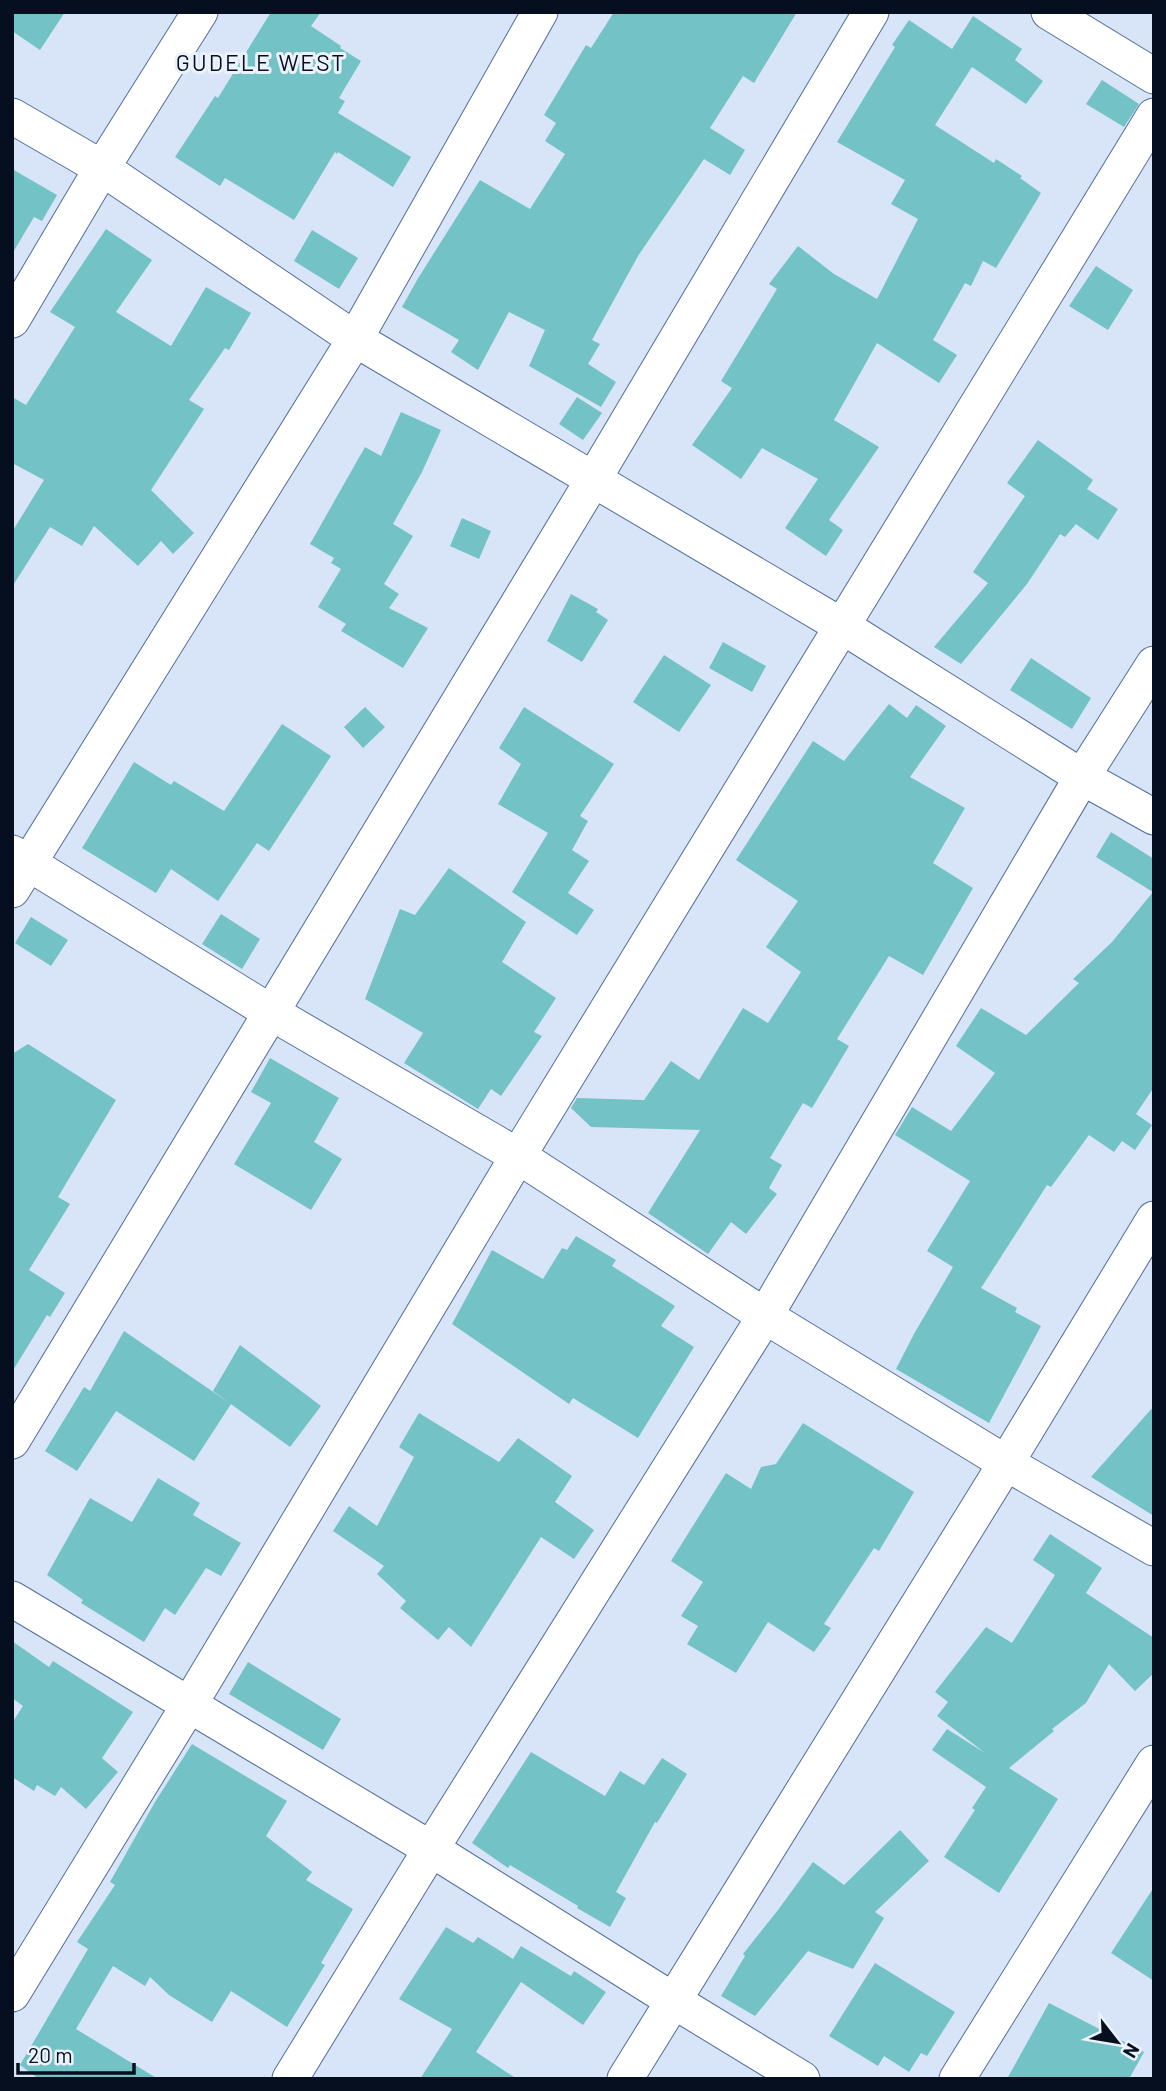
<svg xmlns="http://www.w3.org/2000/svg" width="1166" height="2091" font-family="Barlow,sans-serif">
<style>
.building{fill:#73c2c6}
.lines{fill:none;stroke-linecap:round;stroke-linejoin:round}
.street-casing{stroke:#516e9a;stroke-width:37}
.street{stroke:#fff;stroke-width:35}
.labels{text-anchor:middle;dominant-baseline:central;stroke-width:6;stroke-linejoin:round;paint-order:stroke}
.neighbourhood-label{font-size:23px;letter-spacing:2px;fill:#050f20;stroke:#ebf2fc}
</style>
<rect width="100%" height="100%" fill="#d8e5f9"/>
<!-- building -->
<path class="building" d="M12 12H65L40 50 12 31Z
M271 12H321L311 26 341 46 340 48 361 61 339 98 345 101 338 113 411 157 393 187 338 152 337 154 335 152 294 220 225 178 220 186 175 157 215 96 218 98Z
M614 12H797L754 83 743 76 710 128 745 150 730 175 704 159 638 256 592 340 600 344 588 364 616 382 601 407 529 366 545 330 509 312 478 370 451 352 459 340 402 307 417 280 480 180 530 209 565 154 545 141 556 123 544 115 586 45 591 48Z
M973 16 1022 49 1015 60 1043 81 1026 104 972 67 935 125 994 163 996 159 1022 176 1020 178 1041 193 996 268 983 261 971 286 965 283 933 340 957 355 939 383 877 343 834 420 879 447 829 520 843 530 826 556 785 528 818 479 762 448 741 479 692 445 732 388 721 381 777 289 769 284 798 246 834 274 877 299 918 219 891 204 905 180 837 142 895 47 892 45 909 20 952 49Z
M1102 80 1139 104 1124 127 1086 104Z
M12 169 57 195 42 221 34 217 12 254Z
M106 229 152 260 116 312 171 346 206 287 251 313 229 350 225 348 189 400 204 409 151 490 194 533 173 554 161 541 138 566 94 526 82 546 50 527 12 587V532L44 480 12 463V397L26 405 75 327 50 312Z
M312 230 358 258 339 289 294 261Z
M1096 266 1133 290 1108 330 1069 306Z
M577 397 602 413 583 440 559 424Z
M401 412 441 430 422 472 393 524 413 536 384 584 399 594 389 608 428 628 403 668 341 631 346 624 318 607 341 569 331 563 334 558 310 544 365 447 381 456Z
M1038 440 1093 480 1087 489 1118 509 1098 540 1076 524 1065 537 1060 534 1027 584 961 664 934 647 988 583 973 572 1025 496 1007 483Z
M462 518 491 531 479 559 450 546Z
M571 594 598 609 596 612 608 620 582 662 547 641Z
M723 642 766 666 752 692 709 668Z
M664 655 711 685 679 732 633 702Z
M1031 658 1091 698 1072 729 1010 690Z
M889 704 907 718 916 705 946 726 910 777 965 808 933 863 973 888 923 975 889 956 837 1039 849 1046 812 1108 803 1103 770 1158 782 1165 769 1188 777 1194 746 1234 731 1222 708 1254 648 1213 700 1130 591 1127 571 1108 577 1098 644 1100 671 1061 699 1080 743 1008 768 1023 801 972 766 947 798 901 736 860 813 741 844 761Z
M365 707 385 727 363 748 344 727Z
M524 707 614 764 580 816 588 821 572 850 589 861 568 893 594 910 577 935 512 892 548 833 498 804 521 764 499 748Z
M282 724 331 756 269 851 257 843 218 901 171 869 156 893 82 848 134 762 171 785 174 781 224 811Z
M1111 832 1154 859V1087L1136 1114 1152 1125 1135 1150 1122 1141 1114 1152 1089 1135 1051 1187 1047 1185 981 1288 1017 1308 1015 1312 1041 1326 989 1423 896 1369 914 1334 953 1267 927 1251 970 1181 895 1135 912 1107 951 1131 995 1073 956 1046 981 1008 1026 1035 1079 983 1073 979 1112 942 1153 892 1096 857Z
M449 868 526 922 502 962 556 998 534 1032 542 1036 501 1096 491 1089 478 1109 404 1063 423 1033 365 999 400 909 415 915Z
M221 914 260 939 242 969 202 944Z
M31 917 68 940 51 966 15 943Z
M28 1044 116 1100 58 1197 70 1204 29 1270 65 1293 50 1317 47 1315 12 1372V1054Z
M270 1058 339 1098 314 1142 342 1159 311 1210 234 1164 271 1103 251 1092Z
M576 1236 616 1260 612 1266 675 1306 661 1326 694 1347 638 1438 573 1398 569 1404 452 1324 492 1250 543 1279 562 1248 567 1250Z
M124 1331 231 1404 194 1461 116 1411 77 1471 45 1451 84 1387 90 1391Z
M240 1345 321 1406 290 1447 213 1391Z
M1154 1406V1516L1091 1477Z
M419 1413 499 1462 518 1438 572 1476 555 1502 594 1530 574 1559 541 1537 471 1647 449 1627 438 1640 400 1608 406 1601 377 1574 384 1566 333 1531 349 1506 377 1526 414 1457 399 1447Z
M803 1423 914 1492 879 1551 874 1548 824 1624 831 1628 814 1652 768 1622 736 1673 687 1644 698 1626 681 1616 703 1582 671 1561 726 1473 751 1489 761 1467 776 1464Z
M158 1478 200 1503 193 1515 241 1543 221 1576 206 1568 175 1615 165 1608 144 1642 81 1603 83 1600 47 1575 90 1498 132 1522Z
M1050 1534 1102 1568 1086 1593 1154 1638V1673L1135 1691 1109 1664 1086 1703 1052 1729 1054 1731 1009 1768 1058 1799 999 1893 944 1857 975 1810 972 1808 986 1787 932 1750 947 1729 985 1753 937 1716 948 1702 935 1692 986 1627 1012 1643 1055 1575 1033 1560Z
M12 1641 49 1667 53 1661 133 1712 102 1758 118 1772 86 1809 61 1787 55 1796 37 1785 34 1791 12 1777V1723L23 1706 12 1698Z
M248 1662 341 1719 323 1750 229 1694Z
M192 1744 287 1801 266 1836 312 1872 306 1880 353 1909 321 1963 325 1965 287 2027 231 1991 212 2022 169 1995 150 1977 145 1986 113 1966 76 2029 158 2079H39L20 2065 88 1949 77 1942 115 1885 110 1882 155 1802Z
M531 1752 605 1796 620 1771 644 1785 662 1758 687 1774 657 1823 655 1822 616 1892 626 1898 610 1927 577 1908 578 1906 510 1865 508 1868 472 1843Z
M900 1830 929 1861 875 1912 884 1918 853 1969 808 1951 755 2016 721 1996 745 1956 743 1954 778 1910 813 1862 844 1885Z
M1154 1887V1981L1111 1953Z
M446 1927 473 1943 478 1937 513 1959 521 1946 571 1976 574 1971 606 1992 583 2025 521 1982 476 2052 517 2079H420L452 2029 399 1999Z
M875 1963 955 2012 927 2056 921 2053 909 2072 884 2056 878 2066 829 2036Z
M1049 2003 1144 2052 1129 2079H1007Z"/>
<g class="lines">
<!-- street casing -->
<g class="street-casing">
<path id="street" d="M1049 12 1154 76
M12 116 102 168 355 339 842 626 1082 777 1154 817
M12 320 102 168 200 12
M12 853 272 1013 518 1156 765 1316 1006 1463 1154 1548
M12 890 355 339 540 12
M12 1441 593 480 871 12
M12 1599 431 1849 674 2001 802 2079
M12 1994 189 1705 518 1156 1154 116
M290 2079 431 1849 765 1316 1082 777 1154 664
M625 2079 1006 1463 1154 1219
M957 2079 1154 1763"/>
</g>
<!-- street -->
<use href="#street" class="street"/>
</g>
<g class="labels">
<!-- neighbourhood labels -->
<g class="neighbourhood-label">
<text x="261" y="62">GUDELE WEST</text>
</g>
</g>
<!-- border -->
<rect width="1166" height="2091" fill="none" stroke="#050f20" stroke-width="28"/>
<!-- north arrow -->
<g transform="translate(1117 2042) rotate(121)" stroke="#ebf2fc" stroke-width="5" paint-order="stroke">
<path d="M0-5L12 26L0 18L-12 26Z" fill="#050f20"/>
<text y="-10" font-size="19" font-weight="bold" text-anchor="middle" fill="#050f20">N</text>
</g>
<!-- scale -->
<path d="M18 2063v10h116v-10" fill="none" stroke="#050f20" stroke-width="3.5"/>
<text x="28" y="2063" font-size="21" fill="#050f20" stroke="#ebf2fc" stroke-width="5" paint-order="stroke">20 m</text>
</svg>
